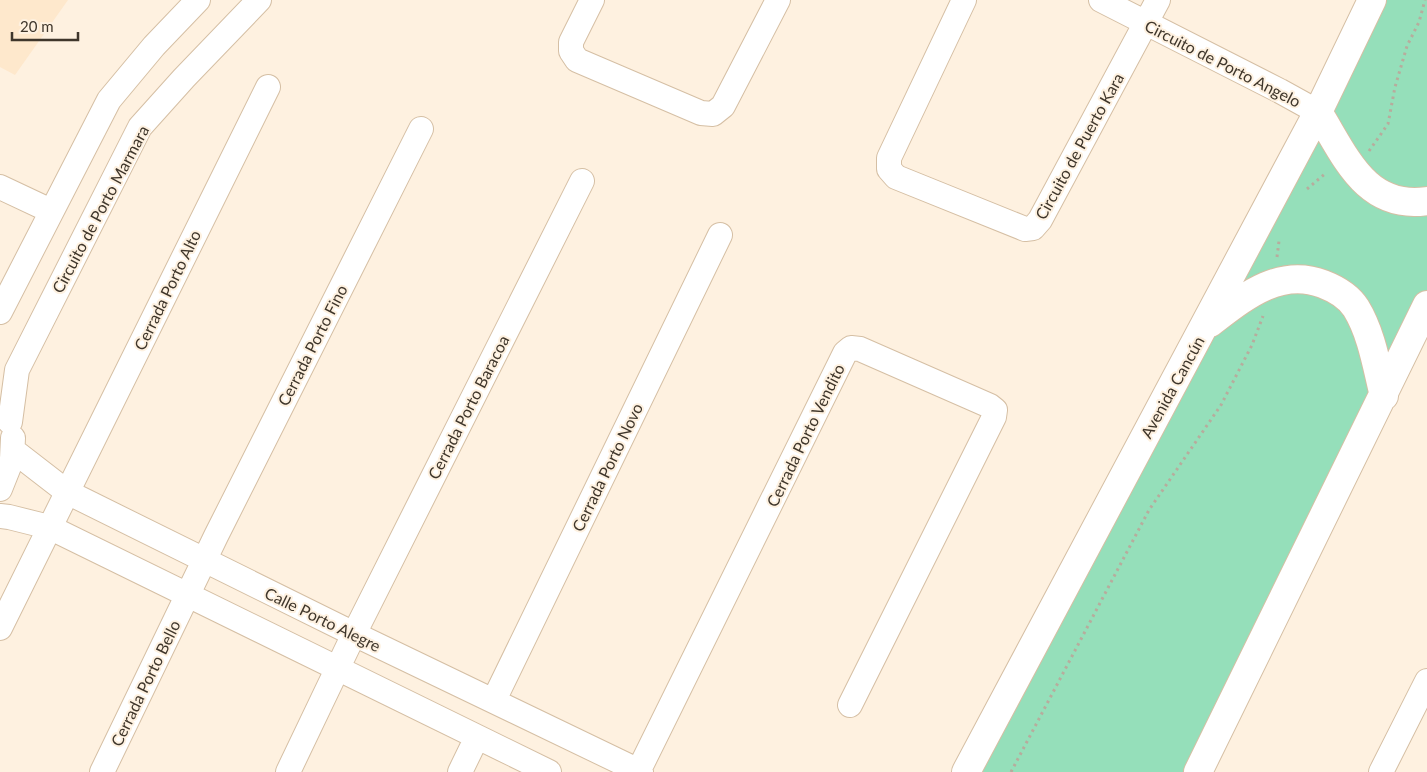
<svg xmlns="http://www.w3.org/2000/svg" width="1427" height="772" font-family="Lato,sans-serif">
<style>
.built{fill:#fee8cc}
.green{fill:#95dfba}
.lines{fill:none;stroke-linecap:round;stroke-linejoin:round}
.minor-casing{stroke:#d5bfa4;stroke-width:26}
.major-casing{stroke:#d5bfa4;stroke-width:30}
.path{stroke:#b7ac9d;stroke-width:3;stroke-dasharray:2.5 4;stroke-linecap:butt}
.minor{stroke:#fff;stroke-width:24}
.major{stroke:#fff;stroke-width:28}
.labels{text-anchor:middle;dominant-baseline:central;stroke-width:4;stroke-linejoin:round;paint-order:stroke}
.street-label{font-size:16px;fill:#3f362b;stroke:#fef1e0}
</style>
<rect width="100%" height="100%" fill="#fef1e0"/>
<!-- built -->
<path class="built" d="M0 0H68L15 75 0 67Z"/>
<!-- green -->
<path class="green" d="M1372 0H1427V305L1198 772H968Z"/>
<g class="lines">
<!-- minor casing -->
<g class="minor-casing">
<path id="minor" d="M592 0 571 42V51L577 60 701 113 713 114 723 106 778 0
M964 0 889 158V169L896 177 1025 229 1033 228 1040 220 1158 0
M1101 0 1280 91 1318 112
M0 187 51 211
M0 312 109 100 154 46 198 0
M10 422 17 370 140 127 184 78 259 0
M14 451 67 492 354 634 641 772
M0 489 12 459 13 438
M0 516 9 517 49 527 549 772
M0 628 268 87
M494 700 720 235
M102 772 216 536 421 129
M288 772 354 634 582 181
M460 772 477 737
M638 772 845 353 851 348 860 349 990 406 995 410 994 417 850 705
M1381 772 1427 681"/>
</g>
<!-- major casing -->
<g class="major-casing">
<path id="major" d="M1318 112C1345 155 1365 210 1427 201
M1210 323C1243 298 1279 267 1323 284 1336 289 1349 297 1356 308 1372 334 1377 368 1384 396
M966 772 1318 112 1372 0
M1198 772 1427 305"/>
</g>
<!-- path -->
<path class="path" d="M1369 151 1388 124 1395 87 1407 46 1419 22 1425 0
M1307 189 1326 173
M1277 257 1279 241
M1011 772 1149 510 1221 405 1252 345 1263 316"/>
<!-- minor -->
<use href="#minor" class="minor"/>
<!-- major -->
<use href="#major" class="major"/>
</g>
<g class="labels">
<!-- street labels -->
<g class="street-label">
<text transform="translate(1223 63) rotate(27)">Circuito de Porto Angelo</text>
<text transform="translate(1079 146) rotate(-61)">Circuito de Puerto Kara</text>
<text transform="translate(100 209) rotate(-62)">Circuito de Porto Marmara</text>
<text transform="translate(167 290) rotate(-64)">Cerrada Porto Alto</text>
<text transform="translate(312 345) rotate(-63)">Cerrada Porto Fino</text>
<text transform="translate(1172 387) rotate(-61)">Avenida Cancún</text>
<text transform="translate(468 407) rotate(-63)">Cerrada Porto Baracoa</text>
<text transform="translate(805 435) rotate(-64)">Cerrada Porto Vendito</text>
<text transform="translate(607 467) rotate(-64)">Cerrada Porto Novo</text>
<text transform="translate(323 619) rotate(26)">Calle Porto Alegre</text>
<text transform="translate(145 683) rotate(-64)">Cerrada Porto Bello</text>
</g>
</g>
<!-- scale -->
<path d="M12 32v8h66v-8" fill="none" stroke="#3f362b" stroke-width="2.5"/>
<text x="20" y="32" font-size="15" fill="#3f362b" stroke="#fef1e0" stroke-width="4" paint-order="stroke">20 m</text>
</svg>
